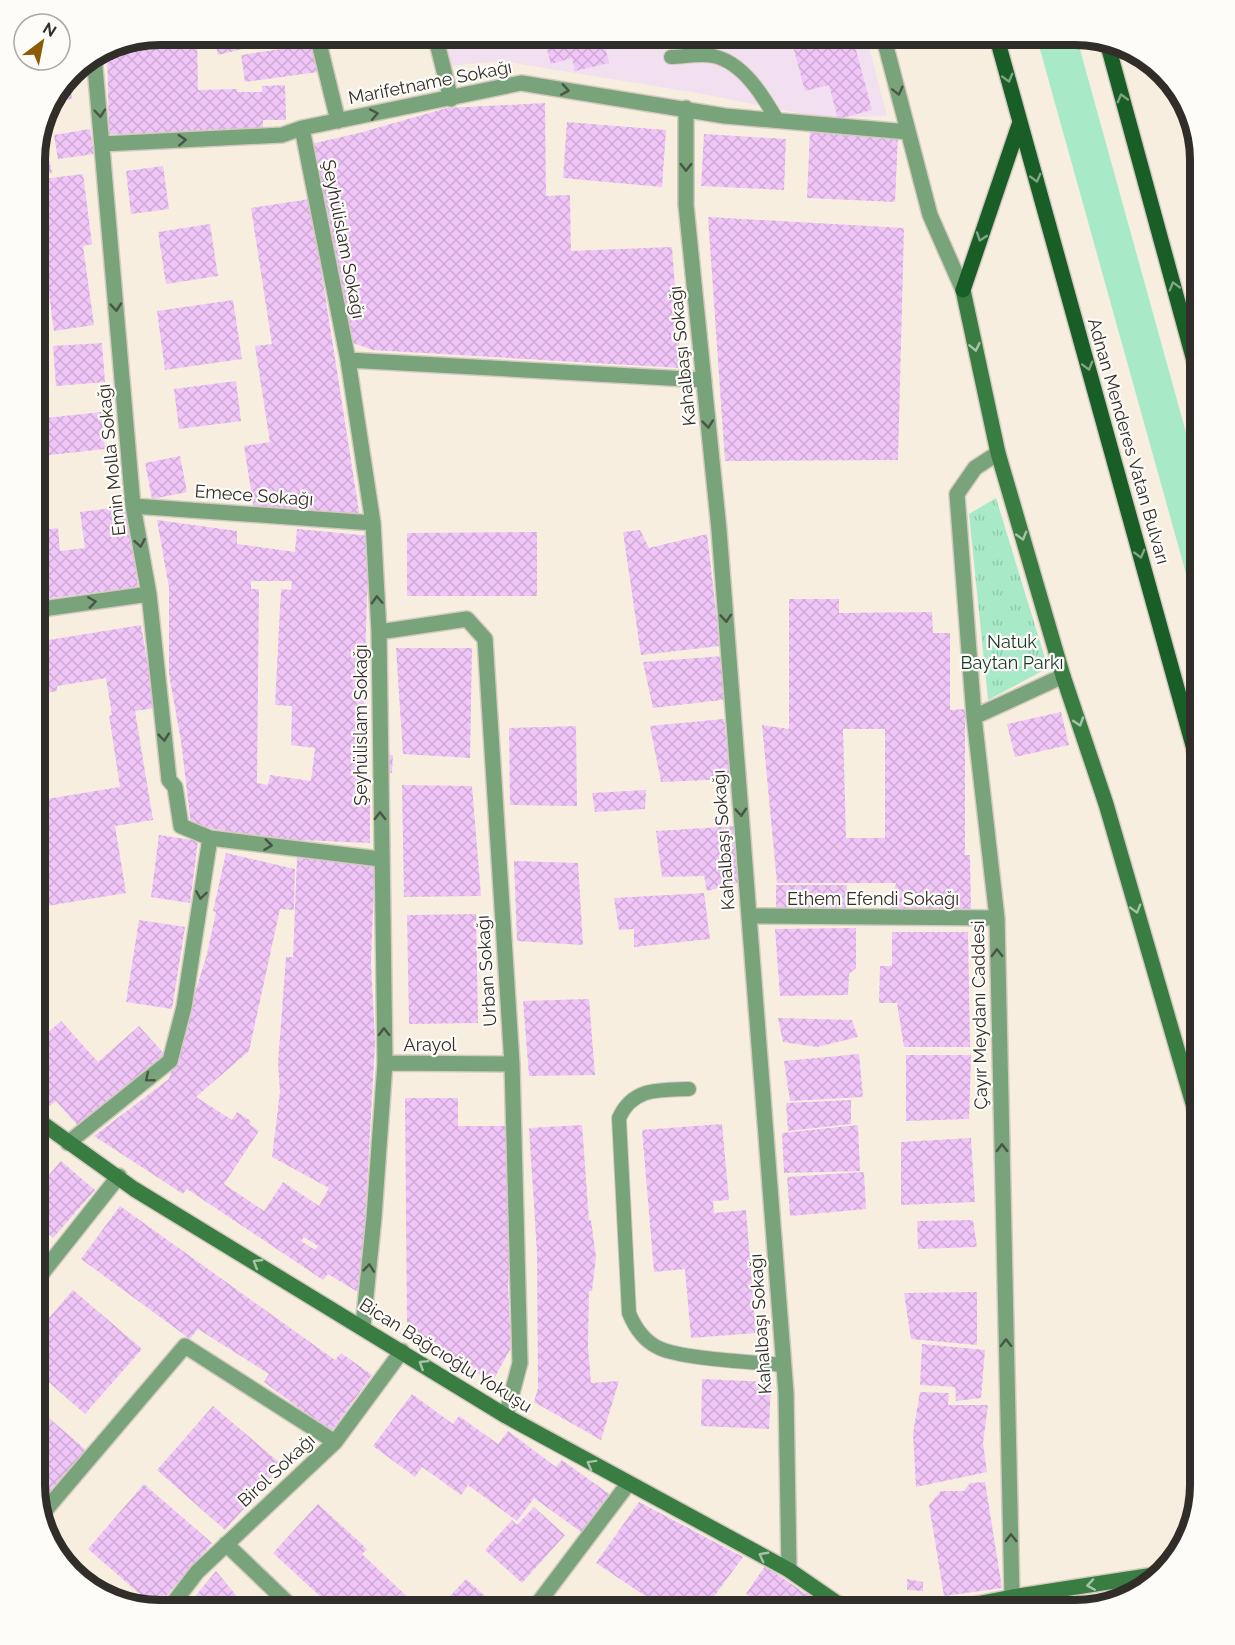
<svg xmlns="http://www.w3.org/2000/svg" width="1235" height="1645" font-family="Raleway,sans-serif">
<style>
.education{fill:#f2dfef}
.grass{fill:#a8eac8}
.park{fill:url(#park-tufts)}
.building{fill:url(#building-cross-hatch);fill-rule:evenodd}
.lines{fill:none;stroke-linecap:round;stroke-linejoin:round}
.lane-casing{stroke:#d4cbbf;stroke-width:16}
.street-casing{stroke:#d4cbbf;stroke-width:18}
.secondary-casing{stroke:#d4cbbf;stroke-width:18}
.primary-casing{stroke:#d4cbbf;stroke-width:18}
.lane{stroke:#78a37b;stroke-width:14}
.street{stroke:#78a37b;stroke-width:15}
.secondary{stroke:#3a7d43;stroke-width:15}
.primary{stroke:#185e26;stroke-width:15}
.oneway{stroke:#80a585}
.oneway2{stroke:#4a5645}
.oneway3{stroke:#a6c3a7}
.labels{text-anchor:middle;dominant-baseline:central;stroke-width:4.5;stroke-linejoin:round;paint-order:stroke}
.street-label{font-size:18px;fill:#312d28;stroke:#fefcf9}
.park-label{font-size:18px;fill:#123827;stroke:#fefcf9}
.rim{fill:none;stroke:#312d28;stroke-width:8}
</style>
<defs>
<pattern id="park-tufts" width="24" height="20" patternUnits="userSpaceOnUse" patternTransform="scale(1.5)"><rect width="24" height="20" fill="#a8eac8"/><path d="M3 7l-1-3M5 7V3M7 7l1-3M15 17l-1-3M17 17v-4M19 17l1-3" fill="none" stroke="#91c9ac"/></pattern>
<pattern id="building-cross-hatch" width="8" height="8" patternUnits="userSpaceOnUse" patternTransform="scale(1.5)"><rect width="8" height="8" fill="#f0c5f8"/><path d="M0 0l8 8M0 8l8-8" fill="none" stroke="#ceaad5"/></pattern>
</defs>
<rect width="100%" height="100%" fill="#f8eee0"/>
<!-- education -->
<path class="education" d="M442 35H866L887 116 823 118 703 94 502 61 449 66Z"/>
<!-- grass -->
<path class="grass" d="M1036 35H1076L1200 483V624Z"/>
<!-- park -->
<path class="park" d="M996 498 1048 668 988 700 969 514Z"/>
<!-- building -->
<path class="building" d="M160 34 197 35 198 90 237 89V92H262V86L285 85 286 120H263V131L109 134 107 47Z
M213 35H298L218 55Z
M368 35H429L430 40 371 49Z
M543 35H602L609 63 575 71 572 58 551 64Z
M790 35H852L872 110 838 119 829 85 805 91Z
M314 44 318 72 245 82 241 55Z
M69 76 72 99 49 102 63 84Z
M545 103 546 196 570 195 571 251 672 247 681 368 373 350 350 342 311 144 359 133 447 108Z
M567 122 666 130 662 187 563 178Z
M90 129 94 154 58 159 54 135Z
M810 131 898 136 895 202 807 198Z
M704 134 786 139 784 190 701 186Z
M46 144 52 173 35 177 36 146Z
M163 166 169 209 131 214 126 171Z
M83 174 92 244 83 246 94 325 54 331 43 251 35 252V180Z
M310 199 360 518 254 509 244 446 270 442 255 346 272 344 251 208Z
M708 217 904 228 898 460 725 461Z
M210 224 218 276 166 284 158 232Z
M233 300 242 359 165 370 157 311Z
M102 343 105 382 56 386 53 346Z
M236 381 241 421 179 429 174 389Z
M101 412 105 449 41 456 36 419Z
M180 456 187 492 152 499 145 463Z
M128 506 138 587 35 600V531L58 528 60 551 85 548 80 512Z
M157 520 237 531V544L295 552 297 529 372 536 367 597 361 795 370 796V843L302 840 301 843 191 825 181 741 169 674V588ZM251 581H292L291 590 281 589 275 705 292 706 291 745 315 748 311 781 270 775 268 785 257 783 259 589H251Z
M640 530 649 548 707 534 720 646 641 655 623 532Z
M537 532V596H407V533Z
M789 599H839V613L932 612 933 633H950V710L965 709V855H970L971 910 890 909 896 883H777L762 725 789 729ZM843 729H885V838H846Z
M141 625 155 708 135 711 153 820 115 826 126 893 35 908V801L120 787 109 715H112L106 678 57 686V691L35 695V634L47 631 49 640Z
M396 648H472L470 758 403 754Z
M724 656 730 699 653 708 643 662Z
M1061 712 1069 745 1015 757 1007 724Z
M724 719 731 779 661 782 650 726Z
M576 726 577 806 510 805 509 728Z
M379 754 393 755 392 773 380 772Z
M402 785 472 786 481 896 404 897Z
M646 790 645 809 595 812 592 793Z
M738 826 744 881 707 891 704 876 662 877 656 831Z
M159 835 198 841 190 903 151 897Z
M226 853 295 869 294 910 280 909 249 1051 196 1097 232 1120 237 1112 251 1121 249 1124 259 1131 224 1184 264 1211 283 1182 319 1206 329 1188 272 1157 280 1092 278 1063 286 957H293L297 857 375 860 371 961 375 1043 361 1294 328 1274 323 1280 187 1189 183 1194 94 1136 169 1079 207 954 216 912 213 911ZM304 1237 318 1246 315 1250 301 1241Z
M514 861 578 863 583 945 517 941Z
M776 885H847L846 911H776Z
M704 893 710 939 634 947V929L619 930 614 898Z
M476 914 478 1023 409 1024 407 915Z
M139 920 185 927 172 1009 126 1002Z
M856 928V968L849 974 848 995 780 996 775 929Z
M892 932H968L970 1047H904L897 1003H879L880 966H892Z
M589 999 595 1075 529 1076 523 1001Z
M778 1018 852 1020 858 1037 817 1047 783 1042Z
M61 1021 98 1062 139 1026 166 1056 79 1127 56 1101 50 1106 35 1086V1044Z
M859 1054 863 1097 790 1101 784 1061Z
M906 1055H971L969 1119 906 1121Z
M405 1098H458V1126H507L512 1214 508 1288 511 1348 492 1382 477 1373 475 1376 444 1356 447 1353 407 1325Z
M851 1100V1124L788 1131 786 1103Z
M722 1124 729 1200 713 1201 714 1213 746 1210 756 1333 691 1338 685 1269 654 1272 642 1130Z
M582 1125 589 1220H591L596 1257 592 1291H589L588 1347 591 1383 619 1381 601 1440 534 1402 538 1388 537 1253 529 1128Z
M858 1125 860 1171 784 1173 782 1133Z
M971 1138 975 1202 901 1205V1142Z
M61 1161 95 1190 53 1238 35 1222V1173L42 1183Z
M864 1172 866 1209 790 1216 787 1177Z
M120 1206 335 1360 341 1353 372 1375 331 1432 264 1382 269 1374 198 1329 190 1339 81 1259Z
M973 1220 977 1247 918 1249 917 1221Z
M73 1290 142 1349 85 1414 35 1370V1334Z
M977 1292V1345L911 1339 904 1293Z
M922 1344 985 1350 981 1398 956 1401 955 1387 920 1385Z
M702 1379 771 1382 769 1429 701 1426Z
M920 1392 949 1393 948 1405H988L983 1443 987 1472 916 1487 913 1433Z
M412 1394 453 1424 459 1416 498 1444 508 1431 556 1467 562 1460 612 1496 584 1534 534 1498 517 1521 468 1485 461 1495 422 1467 415 1477 373 1446Z
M35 1406 86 1450 40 1503 35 1486Z
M213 1406 282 1465 225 1530 157 1470Z
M985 1482 1002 1588 944 1596 929 1505 941 1491H964L970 1483Z
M144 1484 212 1543 156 1608 88 1549Z
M639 1502 743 1557 704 1610H666L596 1563Z
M318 1504 367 1549 362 1554 413 1602 405 1610H325L317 1604 322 1598 273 1553Z
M534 1507 565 1535 522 1583 485 1550 512 1520 517 1525Z
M765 1566 806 1594 812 1589 828 1610H771L746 1594Z
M216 1571 248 1610H184Z
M466 1579 501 1610H437Z
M907 1579 923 1582V1591L907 1590Z"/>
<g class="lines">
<!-- lane casing -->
<g class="lane-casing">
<path id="lane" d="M671 57C683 57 701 53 713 56 743 62 763 96 777 120
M689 1089C660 1090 633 1087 619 1118L629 1313C635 1328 644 1341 659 1348 682 1359 754 1362 783 1365"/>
</g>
<!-- street casing -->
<g class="street-casing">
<path id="street" d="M317 35 338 121
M435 35 451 99
M883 35 930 215 963 290
M94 55 133 506 149 594 169 780 175 787 181 826 210 838 380 859
M686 108V205L719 530 786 1393 789 1570
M302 128 348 360 373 523 379 632 385 1063 374 1217 363 1326
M102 144 282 135 302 128 521 83 725 116 908 132
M348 360 704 380
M998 453 975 468 957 494 974 717 997 918 1012 1597
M133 506 373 523
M35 610 149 594
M379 632 467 619 485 639 512 1064 520 1363 506 1416
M974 717 1063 676
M749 916 997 918
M385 1063 512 1064
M68 1143 170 1061 184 1007 210 838
M35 1282 119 1176
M43 1513 185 1346 335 1442
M226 1544 295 1610
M168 1610 197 1572 335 1442 402 1351
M533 1610 628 1484"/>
</g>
<!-- secondary casing -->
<g class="secondary-casing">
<path id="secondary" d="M963 290 998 453 1063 676 1106 804 1200 1128
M35 1118 134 1189 506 1416 789 1570 847 1610
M946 1610 1012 1597 1160 1574"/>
</g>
<!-- primary casing -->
<g class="primary-casing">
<path id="primary" d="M996 35 1200 771
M1107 42 1200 383
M963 290 1020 122"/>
</g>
<!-- lane -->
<use href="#lane" class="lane"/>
<!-- street -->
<use href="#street" class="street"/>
<!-- secondary -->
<use href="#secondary" class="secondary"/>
<!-- primary -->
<use href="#primary" class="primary"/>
</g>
<!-- one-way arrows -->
<defs><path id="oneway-chevron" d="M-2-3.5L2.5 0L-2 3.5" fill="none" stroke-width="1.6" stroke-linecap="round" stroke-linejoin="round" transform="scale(1.5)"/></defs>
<g class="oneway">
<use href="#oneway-chevron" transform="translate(1008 78) rotate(75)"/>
<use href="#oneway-chevron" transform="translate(1122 98) rotate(-105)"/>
<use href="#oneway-chevron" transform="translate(1036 178) rotate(75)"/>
<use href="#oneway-chevron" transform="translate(981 237) rotate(109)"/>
<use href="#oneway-chevron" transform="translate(1174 286) rotate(-106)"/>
<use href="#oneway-chevron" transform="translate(1088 366) rotate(74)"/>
<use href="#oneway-chevron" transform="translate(1140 554) rotate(75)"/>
</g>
<g class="oneway2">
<use href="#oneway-chevron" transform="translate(565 90) rotate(9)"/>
<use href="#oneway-chevron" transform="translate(898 91) rotate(76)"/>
<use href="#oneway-chevron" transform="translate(100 113) rotate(85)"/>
<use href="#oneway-chevron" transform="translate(374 114) rotate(-11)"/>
<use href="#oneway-chevron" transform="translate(182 140) rotate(-3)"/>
<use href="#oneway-chevron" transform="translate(686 167) rotate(90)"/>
<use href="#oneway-chevron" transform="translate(116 307) rotate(85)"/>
<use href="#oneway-chevron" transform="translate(708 424) rotate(84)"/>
<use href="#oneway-chevron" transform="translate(140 543) rotate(80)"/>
<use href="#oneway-chevron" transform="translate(377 600) rotate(-93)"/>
<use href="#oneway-chevron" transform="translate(92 602) rotate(-8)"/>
<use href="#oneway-chevron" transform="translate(726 618) rotate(86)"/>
<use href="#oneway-chevron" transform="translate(164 737) rotate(84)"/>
<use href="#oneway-chevron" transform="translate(741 812) rotate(86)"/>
<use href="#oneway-chevron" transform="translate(380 816) rotate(-90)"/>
<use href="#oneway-chevron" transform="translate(268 845) rotate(7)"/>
<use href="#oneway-chevron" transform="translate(201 895) rotate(99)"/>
<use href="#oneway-chevron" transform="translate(997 953) rotate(-91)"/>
<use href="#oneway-chevron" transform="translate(384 1032) rotate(-91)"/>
<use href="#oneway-chevron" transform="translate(149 1078) rotate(141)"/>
<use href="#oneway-chevron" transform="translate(1002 1148) rotate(-91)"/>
<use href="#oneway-chevron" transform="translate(369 1268) rotate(-84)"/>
<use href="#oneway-chevron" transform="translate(1006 1343) rotate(-91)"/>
<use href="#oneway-chevron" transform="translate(1011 1538) rotate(-91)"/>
</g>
<g class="oneway3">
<use href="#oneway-chevron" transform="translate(975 347) rotate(78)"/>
<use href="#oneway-chevron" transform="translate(1022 536) rotate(74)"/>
<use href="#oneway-chevron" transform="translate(1079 722) rotate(72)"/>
<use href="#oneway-chevron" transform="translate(1136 909) rotate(74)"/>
<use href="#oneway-chevron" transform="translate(257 1263) rotate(-149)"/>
<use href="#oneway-chevron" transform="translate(423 1364) rotate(-148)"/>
<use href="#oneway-chevron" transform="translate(591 1464) rotate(-151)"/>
<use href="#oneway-chevron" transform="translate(763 1556) rotate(-152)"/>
<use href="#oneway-chevron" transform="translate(1091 1585) rotate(171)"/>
</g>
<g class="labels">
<!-- street labels -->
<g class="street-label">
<text transform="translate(430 82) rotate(-11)">Marifetname Sokağı</text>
<text transform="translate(344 239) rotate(79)">Şeyhülislam Sokağı</text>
<text transform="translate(682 356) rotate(-96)">Kahalbaşı Sokağı</text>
<text transform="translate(1129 441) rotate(74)">Adnan Menderes Vatan Bulvarı</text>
<text transform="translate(111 460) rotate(-96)">Emin Molla Sokağı</text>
<text transform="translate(254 495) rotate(4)">Emece Sokağı</text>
<text transform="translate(360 725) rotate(-90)">Şeyhülislam Sokağı</text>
<text transform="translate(723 840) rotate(-94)">Kahalbaşı Sokağı</text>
<text x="873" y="898">Ethem Efendi Sokağı</text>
<text transform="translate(486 971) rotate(-94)">Urban Sokağı</text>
<text transform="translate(979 1015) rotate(-91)">Çayır Meydanı Caddesi</text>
<text x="430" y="1044">Arayol</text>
<text transform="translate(760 1324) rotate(-94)">Kahalbaşı Sokağı</text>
<text transform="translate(446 1355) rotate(32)">Bican Bağcıoğlu Yokuşu</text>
<text transform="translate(276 1470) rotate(-43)">Birol Sokağı</text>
</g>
<!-- park labels -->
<g class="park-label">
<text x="1012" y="641">Natuk<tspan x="1012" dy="21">Baytan Parkı</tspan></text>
</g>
</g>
<!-- crop -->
<path d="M0 0H1235V1645H0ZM160 45H1075A115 115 0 0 1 1190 160V1485A115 115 0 0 1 1075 1600H160A115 115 0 0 1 45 1485V160A115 115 0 0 1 160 45Z" fill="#fefcf9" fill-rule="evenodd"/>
<path class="rim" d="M160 45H1075A115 115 0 0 1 1190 160V1485A115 115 0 0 1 1075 1600H160A115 115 0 0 1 45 1485V160A115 115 0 0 1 160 45Z"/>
<!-- north arrow -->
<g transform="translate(42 42) rotate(32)"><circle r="28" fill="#fefcf9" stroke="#aca9a5" stroke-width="1.5"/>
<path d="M0-4.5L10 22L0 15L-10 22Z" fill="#8c5b04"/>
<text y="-9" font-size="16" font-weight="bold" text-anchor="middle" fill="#312d28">N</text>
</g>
</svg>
